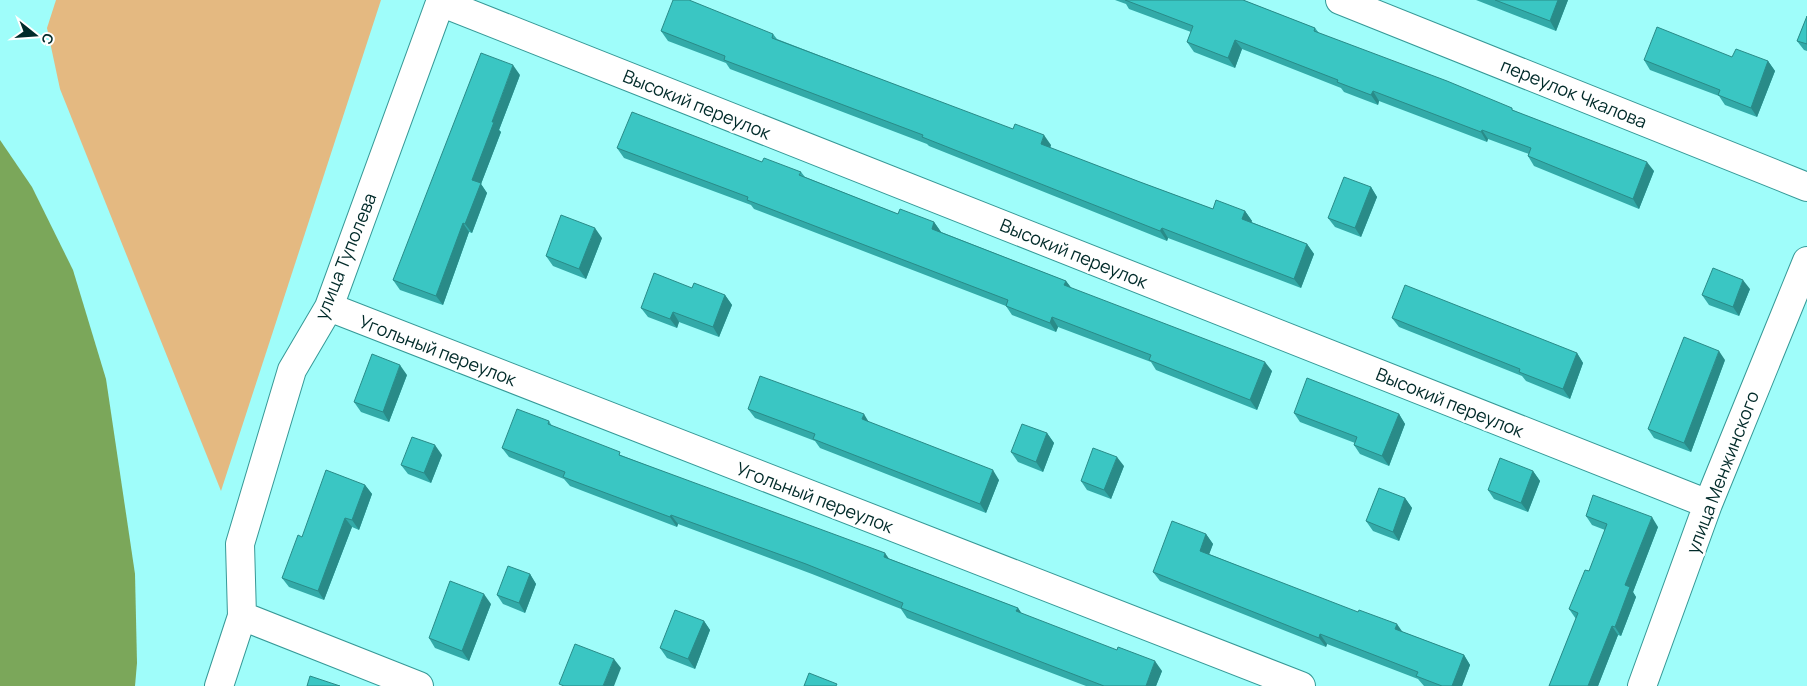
<svg xmlns="http://www.w3.org/2000/svg" width="1807" height="686" font-family="Manrope,sans-serif">
<style>
.green{fill:#e4b981}
.water{fill:#7ba75a}
.lines{fill:none;stroke-linecap:round;stroke-linejoin:round}
.minor-casing{stroke:#369997;stroke-width:30}
.minor{stroke:#fff;stroke-width:28}
.wall{fill:#32aaa8}
.shaded-wall{fill:#298b88}
.building{fill:#3ac6c3;stroke:#298b88}
.labels{text-anchor:middle;dominant-baseline:central;stroke-width:5;stroke-linejoin:round;paint-order:stroke}
.street-label{font-size:18px;fill:#002a29;stroke:#fff}
</style>
<rect width="100%" height="100%" fill="#9ffdfa"/>
<!-- green -->
<path class="green" d="M56 0H381L221 491 60 89 47 28Z"/>
<!-- water -->
<path class="water" d="M0 140 32 187 73 270 106 379 135 574 137 663 135 686H0Z"/>
<g class="lines">
<!-- minor casing -->
<g class="minor-casing">
<path id="minor" d="M1340 0 1807 187
M440 2 1708 504
M329 307 1301 686
M242 616 419 686
M219 686 242 616 240 544 292 370 329 307 441 0
M1642 686 1708 504 1807 261"/>
</g>
<!-- minor -->
<use href="#minor" class="minor"/>
</g>
<!-- wall -->
<path class="wall" d="M1115 0H1243L1315 28 1319 33 1515 111 1654 171 1639 209 1534 166 1528 156 1529 154 1488 139 1487 142 1379 101 1378 105 1344 92 1341 88 1242 49 1235 68 1194 52 1187 42 1191 32 1129 9 1126 4Z
M1476 0H1568L1556 31Z
M1807 16V51L1804 50 1797 41Z
M661 31 773 34 777 39 1051 145 1050 148 1140 182 1213 209 1245 211 1252 221 1251 222 1307 244 1314 254 1301 288 1168 238 1167 241 929 146 927 144 730 69 726 63 668 41Z
M1732 57 1768 61 1775 71 1757 117 1725 105 1719 96 1650 70 1644 60Z
M520 75 499 130 501 132 481 184 487 193 472 233 469 232 443 305 400 290 393 280Z
M617 148 762 162 801 172 805 177 898 214 934 222 941 232 1066 281 1071 288 1272 371 1257 410 1156 370 1151 362 1058 327 1056 332 1012 315 1006 306 754 209 751 205 624 158Z
M1371 187 1377 197 1361 237 1335 227 1328 218Z
M602 238 586 279 553 266 546 256Z
M1750 289 1739 316 1709 305 1702 295Z
M725 295 732 305 719 337 679 322 677 328 648 317 641 308Z
M1392 318 1577 353 1583 363 1570 399 1526 381 1522 376 1399 327Z
M1725 360 1691 452 1654 438 1648 429Z
M407 375 389 422 361 412 354 402Z
M748 409 869 422 999 480 986 513 820 448 815 441 755 418Z
M1294 413 1399 414 1405 424 1389 466 1360 454 1354 445 1355 443 1300 422Z
M549 421 552 426 623 456 890 559 1018 608 1022 614 1162 671 1156 686H1086L907 618 901 609 812 574 678 524 677 527 570 486 564 479 509 457 502 448Z
M1047 433 1054 443 1043 472 1018 462 1011 452Z
M442 455 431 483 408 474 401 465Z
M1124 466 1111 499 1087 490 1081 481Z
M1533 471 1540 481 1528 512 1494 499 1488 490Z
M365 485 372 494 359 530 352 527 324 600 289 587 282 578 302 537Z
M1405 498 1412 508 1399 541 1373 531 1366 521Z
M1586 516 1658 527 1633 592 1636 597 1621 636 1618 635 1598 686H1549L1576 619 1569 609 1589 571 1605 530 1592 525Z
M1206 534 1213 544 1209 554 1403 632 1464 655 1470 665 1462 686H1424L1418 679 1327 644 1326 647 1160 581 1153 572Z
M530 574 536 584 525 613 503 604 497 595Z
M491 604 469 661 435 648 429 638Z
M704 621 710 630 695 669 667 658 660 648Z"/>
<!-- shaded-wall -->
<path class="shaded-wall" d="M1558 0H1568L1556 31 1550 21Z
M1235 40 1242 49 1235 68 1228 58Z
M1768 61 1775 71 1757 117 1751 108Z
M513 65 520 75 499 130 501 132 481 184 487 193 472 233 465 224 472 180 492 122Z
M1373 91 1379 101 1378 105 1371 95Z
M1482 130 1488 139 1487 142 1481 132Z
M1044 135 1051 145 1048 154 1041 144Z
M1647 162 1654 171 1639 209 1633 199Z
M1371 187 1377 197 1361 237 1355 228Z
M1245 211 1252 221 1249 228 1242 219Z
M934 222 941 232 938 238 932 229Z
M463 223 469 232 443 305 436 296Z
M595 228 602 238 586 279 579 269Z
M1162 228 1168 238 1167 241 1160 231Z
M1307 244 1314 254 1301 288 1294 279Z
M1743 280 1750 289 1739 316 1733 307Z
M1066 281 1073 290 1064 285Z
M725 295 732 305 719 337 713 327Z
M673 312 679 322 677 328 670 319Z
M1052 317 1058 327 1056 332 1050 323Z
M1719 351 1725 360 1691 452 1684 443Z
M1577 353 1583 363 1570 399 1563 389Z
M1265 362 1272 371 1257 410 1250 400Z
M400 365 407 375 389 422 383 412Z
M864 414 870 424 862 419Z
M1399 414 1405 424 1389 466 1382 456Z
M1047 433 1054 443 1043 472 1036 462Z
M435 445 442 455 431 483 424 473Z
M1117 457 1124 466 1111 499 1104 490Z
M993 470 999 480 986 513 980 504Z
M1533 471 1540 481 1528 512 1521 503Z
M365 485 372 494 359 530 352 520Z
M1405 498 1412 508 1399 541 1393 532Z
M671 515 678 524 677 527 670 517Z
M1652 517 1658 527 1633 592 1636 597 1621 636 1615 627 1625 585Z
M345 518 352 527 324 600 318 591Z
M1206 534 1213 544 1207 560 1200 551Z
M885 553 892 563 884 557Z
M530 574 536 584 525 613 519 603Z
M484 594 491 604 469 661 462 651Z
M1018 608 1024 617 1016 611Z
M704 621 710 630 695 669 688 659Z
M1397 624 1404 634 1395 629Z
M1612 626 1618 635 1598 686H1588Z
M1320 634 1327 644 1326 647 1319 638Z
M1464 655 1470 665 1462 686H1452Z
M614 659 621 668 614 686H603Z
M1155 661 1162 671 1156 686H1146Z"/>
<!-- building -->
<path class="building" d="M673 0H689L773 34 772 38 1013 129 1015 124 1044 135 1041 144 1140 182 1213 209 1216 200 1245 211 1242 219 1307 244 1294 279 1162 228 1160 231 922 137 923 135 724 60 725 56 661 31Z
M1125 0H1243L1315 28 1314 31 1447 81 1512 108V110L1647 162 1633 199 1528 156 1531 148 1482 130 1481 132 1373 91 1371 95 1337 82 1338 80 1235 40 1228 58 1187 42 1193 26Z
M1495 0H1558L1550 21Z
M1807 16V44L1797 41Z
M1657 27 1732 57 1736 49 1768 61 1751 108 1718 95 1720 90 1644 60Z
M481 53 513 65 492 122H494L472 180 481 183 465 224 463 223 436 296 393 280Z
M632 112 762 162 764 158 801 172 799 175 898 214 900 209 934 222 932 229 1066 281 1064 285 1265 362 1250 400 1149 360 1151 355 1052 317 1050 323 1006 306 1008 300 747 200 748 197 617 148Z
M1344 177 1371 187 1355 228 1328 218Z
M561 215 595 228 579 269 546 256Z
M1713 268 1743 280 1733 307 1702 295Z
M654 273 692 288 694 283 725 295 713 327 673 312 670 319 641 308Z
M1405 285 1577 353 1563 389 1519 372 1520 369 1392 318Z
M1684 337 1719 351 1684 443 1648 429Z
M372 354 400 365 383 412 354 402Z
M760 376 864 414 862 419 993 470 980 504 813 439 815 434 748 409Z
M1307 378 1399 414 1382 456 1354 445 1357 437 1294 413Z
M517 409 549 421 548 424 620 452 619 455 885 553 884 557 1018 608 1016 611 1117 650 1118 647 1155 661 1146 686H1104L901 608 903 603 806 564 671 515 670 517 563 477 565 472 502 448Z
M1022 424 1047 433 1036 462 1011 452Z
M412 437 435 445 424 473 401 465Z
M1093 448 1117 457 1104 490 1081 481Z
M1500 458 1533 471 1521 503 1488 490Z
M326 470 365 485 352 520 345 518 318 591 282 578 298 535 302 537Z
M1379 488 1405 498 1393 532 1366 521Z
M1593 495 1652 517 1625 585 1630 587 1615 627 1612 626 1588 686H1549L1578 613 1569 609 1585 570 1589 571 1607 524 1586 516Z
M1172 521 1206 534 1200 551 1358 612 1359 610 1397 624 1395 629 1464 655 1452 686H1442L1416 676 1418 672 1320 634 1319 638 1153 572Z
M508 566 530 574 519 603 497 595Z
M450 581 484 594 462 651 429 638Z
M675 610 704 621 688 659 660 648Z
M575 644 614 659 603 686H564L559 684Z
M809 673 837 684 836 686H804Z
M310 676 340 686H307Z"/>
<g class="labels">
<!-- street labels -->
<g class="street-label">
<text transform="translate(1574 93) rotate(22)">переулок Чкалова</text>
<text transform="translate(697 104) rotate(22)">Высокий переулок</text>
<text transform="translate(1074 253) rotate(22)">Высокий переулок</text>
<text transform="translate(345 256) rotate(-68)">улица Туполева</text>
<text transform="translate(438 350) rotate(21)">Угольный переулок</text>
<text transform="translate(1450 402) rotate(22)">Высокий переулок</text>
<text transform="translate(1722 472) rotate(-69)">улица Менжинского</text>
<text transform="translate(815 497) rotate(21)">Угольный переулок</text>
</g>
</g>
<!-- north arrow -->
<g transform="translate(35 35) rotate(107)" stroke="#ffffff" stroke-width="4" paint-order="stroke">
<path d="M0-4L9 19L0 12L-9 19Z" fill="#002a29"/>
<text y="-8" font-size="14" font-weight="bold" text-anchor="middle" fill="#002a29">С</text>
</g>
</svg>
